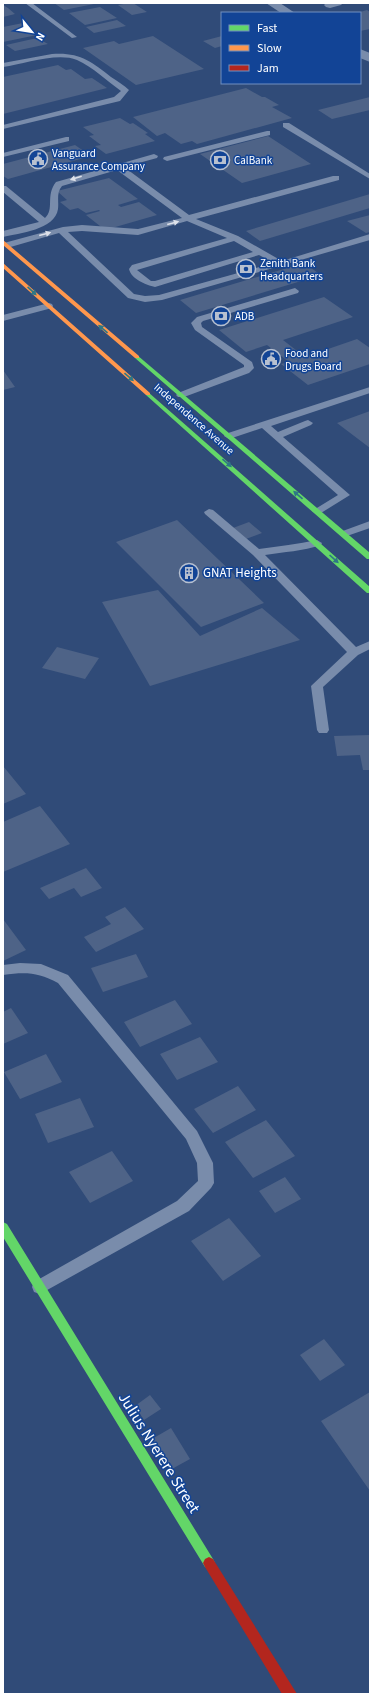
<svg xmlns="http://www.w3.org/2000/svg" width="373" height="1697" font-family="'Source Sans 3',sans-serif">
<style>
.building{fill:#4e6387}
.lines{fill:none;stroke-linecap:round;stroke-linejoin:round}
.lane{fill:#798cab;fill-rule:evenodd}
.street{fill:#798cab;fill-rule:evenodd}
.fast{fill:#63d668;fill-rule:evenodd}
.slow{fill:#ff974d;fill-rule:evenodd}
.jam{fill:#b3261e;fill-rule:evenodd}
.oneway{fill:#dee2ea}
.oneway2{fill:#2e7786}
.labels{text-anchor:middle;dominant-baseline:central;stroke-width:3;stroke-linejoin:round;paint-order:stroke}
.far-poi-label{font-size:11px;fill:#fff;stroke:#124496;text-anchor:start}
.far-street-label{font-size:11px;fill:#fff;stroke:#124496}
.poi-label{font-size:13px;fill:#fff;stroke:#124496;text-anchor:start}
.near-street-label{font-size:16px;fill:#fff;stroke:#124496}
</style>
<rect width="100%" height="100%" fill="#304b78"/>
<!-- building -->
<path class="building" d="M54 3H94V4L64 10Z
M129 3H133L147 12 132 15 118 5Z
M3 5 8 8 15 14 3 17Z
M100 7 117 18 85 25 69 13Z
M367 10 370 12V29L360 31V12Z
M117 20 126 26 94 33 86 27Z
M23 23 28 26 24 27 26 29 37 35 3 42V27Z
M153 36 204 69 136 85 83 48 114 41 119 44Z
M222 36V46L215 48 203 41Z
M37 38 48 44 15 51 6 45Z
M58 65 66 70 71 69 85 79 92 78 107 88 3 114V77Z
M246 88 262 97H265L279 105 272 107 292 118 197 144 192 141 181 144 165 133 157 136 133 117Z
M370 97V110L332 119 318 110Z
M120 118 130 124 133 123 148 133 145 134 155 141 106 154 95 146 101 145 89 136 94 135 83 127Z
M268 136 311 164 242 183 200 154Z
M75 145 91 156 8 179 3 176V164Z
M109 178 138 199 118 205 121 207 139 202 157 215 105 230 86 215 100 211 99 210 86 213 78 208 70 210 60 202 67 200 57 191Z
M370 194V208L260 241 246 231Z
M370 215V232L366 233 347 221Z
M304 263 321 275 196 313 180 300Z
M324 297 353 317 283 340 305 357 357 339 370 348V364L308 385 281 364 289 362 267 345 246 352 219 330Z
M3 370 15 387 3 390Z
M370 411V448L337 423Z
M177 520 264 603 201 627 116 542Z
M249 522 262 533 246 539 233 528Z
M158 590 200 636 262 608 300 640 150 686 102 602Z
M57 647 99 658 85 679 42 668Z
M370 735V770H363L360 755 337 756 334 736Z
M3 766 26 794 3 804Z
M40 806 70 844 3 872V822Z
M86 868 102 888 81 897 74 888 49 899 40 888Z
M125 907 144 929 96 952 84 937 111 924 105 917Z
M3 919 26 950 3 961Z
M136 954 148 977 103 992 91 968Z
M175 1000 192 1024 140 1047 124 1022Z
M11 1008 28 1033 3 1044V1012Z
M200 1037 218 1062 177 1080 160 1054Z
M46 1054 62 1082 20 1099 4 1072Z
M238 1086 256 1110 213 1133 194 1109Z
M80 1098 94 1127 48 1143 35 1114Z
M266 1120 295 1156 253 1178 225 1142Z
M112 1151 133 1181 90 1203 69 1172Z
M285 1177 301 1199 275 1213 259 1191Z
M229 1218 261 1256 223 1281 191 1241Z
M324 1339 345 1365 320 1381 300 1355Z
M370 1392V1491L321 1421Z
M150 1395 161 1409 144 1420 135 1406Z
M171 1428 190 1459 170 1470 152 1439Z"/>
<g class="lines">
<!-- lane -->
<path class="lane" d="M25 3H32L77 37 72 38Z
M52 54C79 52 91 61 111 77 117 81 124 85 129 90L120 101 3 129V125L114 97 121 91C107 81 93 67 77 60 57 52 24 64 3 67V63Z
M283 123H289L370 174V179L283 127Z
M267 131H270V135L167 161 163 159 164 157Z
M66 137H69V141L3 157V153Z
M154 154 158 156 157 158 124 167 189 215 333 176H339V180L196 219 238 236 282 261 370 234V240L162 300 145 302 128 298 59 233 7 248 3 245 4 243 63 227 82 225 138 229 182 218 117 170 62 186C56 193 59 201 58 209 55 230 19 233 3 237V231L39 222 3 192V186H6L45 218C55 209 45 196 56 182ZM187 221 227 238 132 265 129 269C131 279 146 285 155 287L259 255 274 263 159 295 145 296 134 294 68 232 82 231 138 235ZM234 241 253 252 155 281H151L137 270Z
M295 288 299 291 298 293 203 321 201 323 202 327 252 362 254 368 249 373 184 397H178L176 395 178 393 244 367V365L195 330 191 323 197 317Z
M49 303 52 304 53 306 52 308 3 321V315Z
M370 387V393L271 426 278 432 305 421 308 420 313 423 311 425 283 437 350 495 321 513 317 514 312 511 338 495 262 428 229 439 224 436 225 434Z
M209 509 213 510 259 549C279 546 298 544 317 540L322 543 321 545C303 551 284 552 265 555L356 647 370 641V649L358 655 323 687 329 730 327 733H319L317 730 311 686 347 652 253 555 205 514 204 512Z
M370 521V528L344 537 339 534 340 532Z
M20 963 41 964 68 975 197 1131 213 1163 214 1183 211 1188 189 1211 40 1294 34 1292 32 1287 34 1282 177 1201 198 1181 197 1163 186 1139 58 983C38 972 25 972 3 975V965Z"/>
<!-- street -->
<path class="street" d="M266 3H280L295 13H281Z
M326 3H343L341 5 330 8 326 7 324 5Z
M360 49 370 53V62L360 58Z"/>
<!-- fast -->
<path class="fast" d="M137 355 370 553V559H367L135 358V356Z
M148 392 370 587V593H367L146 395V393Z
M3 1222 7 1224 213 1559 215 1563 213 1567 209 1569 205 1567 3 1237Z"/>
<!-- slow -->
<path class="slow" d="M3 240 139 356V358H135L3 245Z
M3 263 150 393V395H146L3 268Z"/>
<!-- jam -->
<path class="jam" d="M209 1557 213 1559 297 1694H282L205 1567 203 1563 205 1559Z"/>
</g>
<!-- one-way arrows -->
<defs><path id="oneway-solid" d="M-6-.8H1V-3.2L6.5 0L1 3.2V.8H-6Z"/></defs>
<g class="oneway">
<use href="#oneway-solid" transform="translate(76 178) rotate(163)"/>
<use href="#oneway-solid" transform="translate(173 223) rotate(-15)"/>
<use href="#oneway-solid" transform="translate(45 234) rotate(-15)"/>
</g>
<g class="oneway2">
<use href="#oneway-solid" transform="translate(32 291) rotate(43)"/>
<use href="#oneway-solid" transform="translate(103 329) rotate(-140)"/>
<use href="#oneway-solid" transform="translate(129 377) rotate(41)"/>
<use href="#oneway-solid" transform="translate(227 463) rotate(41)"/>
<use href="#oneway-solid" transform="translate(298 495) rotate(-139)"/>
<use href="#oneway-solid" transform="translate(334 559) rotate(42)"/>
</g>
<!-- icons -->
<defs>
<g id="civic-ring" transform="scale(1)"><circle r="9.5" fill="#124496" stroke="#b7c0d0" stroke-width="1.5"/><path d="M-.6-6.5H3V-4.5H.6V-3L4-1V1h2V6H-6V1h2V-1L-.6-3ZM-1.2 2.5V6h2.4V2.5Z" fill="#b7c0d0"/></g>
<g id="bank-ring" transform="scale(1)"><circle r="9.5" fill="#124496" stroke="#b7c0d0" stroke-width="1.5"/><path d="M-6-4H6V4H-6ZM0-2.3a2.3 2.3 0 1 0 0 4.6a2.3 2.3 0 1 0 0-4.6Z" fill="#b7c0d0"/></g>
<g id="building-ring" transform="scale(1)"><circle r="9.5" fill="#124496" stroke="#b7c0d0" stroke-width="1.5"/><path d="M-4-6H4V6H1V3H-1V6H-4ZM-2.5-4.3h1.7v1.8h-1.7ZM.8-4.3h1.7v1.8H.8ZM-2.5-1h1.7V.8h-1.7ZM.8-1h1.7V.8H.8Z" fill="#b7c0d0"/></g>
</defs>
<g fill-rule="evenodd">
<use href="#civic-ring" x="38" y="159"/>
<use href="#bank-ring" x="220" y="160"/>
<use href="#bank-ring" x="246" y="269"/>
<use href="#bank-ring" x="221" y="316"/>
<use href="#civic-ring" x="271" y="359"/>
<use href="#building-ring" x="189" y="573"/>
</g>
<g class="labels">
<!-- far-poi labels -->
<g class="far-poi-label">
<text x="52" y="153">Vanguard<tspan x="52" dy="13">Assurance Company</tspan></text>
<text x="234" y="160">CalBank</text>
<text x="260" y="263">Zenith Bank<tspan x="260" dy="13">Headquarters</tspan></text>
<text x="235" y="316">ADB</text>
<text x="285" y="353">Food and<tspan x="285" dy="13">Drugs Board</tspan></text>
</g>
<!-- far-street labels -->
<g class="far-street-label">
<text transform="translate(194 419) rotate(41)">Independence Avenue</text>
</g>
<!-- poi labels -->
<g class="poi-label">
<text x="203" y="573">GNAT Heights</text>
</g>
<!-- near-street labels -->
<g class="near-street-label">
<text transform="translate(159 1453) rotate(58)">Julius Nyerere Street</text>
</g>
</g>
<!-- border -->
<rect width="373" height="1697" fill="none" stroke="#ffffff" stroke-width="8"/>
<!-- legend -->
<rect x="221" y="12" width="140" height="72" fill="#124496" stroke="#718fc0"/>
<rect x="229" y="25" width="20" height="6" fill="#63d668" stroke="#718fc0"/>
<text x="257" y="32" font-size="12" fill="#ffffff">Fast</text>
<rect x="229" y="45" width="20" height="6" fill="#ff974d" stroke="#718fc0"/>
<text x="257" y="52" font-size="12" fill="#ffffff">Slow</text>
<rect x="229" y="65" width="20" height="6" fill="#b3261e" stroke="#718fc0"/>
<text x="257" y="72" font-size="12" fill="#ffffff">Jam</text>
<!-- north arrow -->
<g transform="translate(32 32) rotate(120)" stroke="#124496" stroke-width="3" paint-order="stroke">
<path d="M0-3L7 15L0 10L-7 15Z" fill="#ffffff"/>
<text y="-6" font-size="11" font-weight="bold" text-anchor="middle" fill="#ffffff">N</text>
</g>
</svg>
